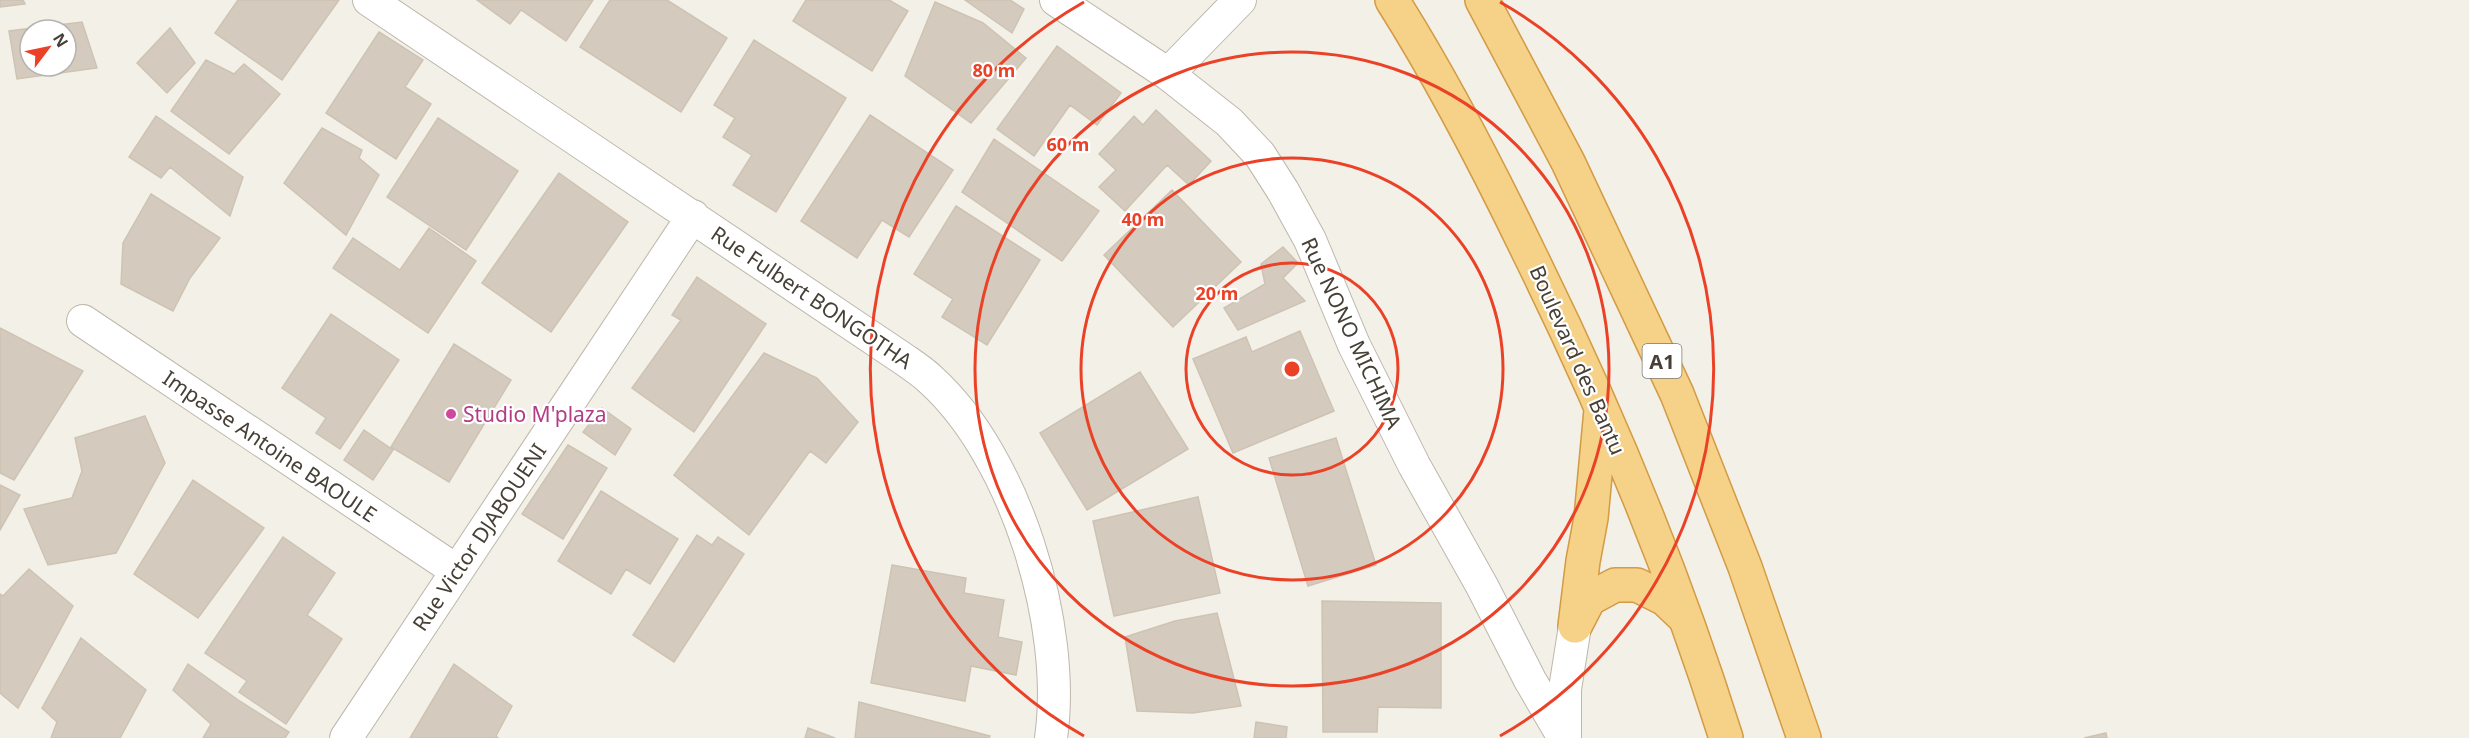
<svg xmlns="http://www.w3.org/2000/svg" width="2469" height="738" font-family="'Noto Sans',sans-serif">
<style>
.building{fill:#d4cbbe;stroke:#cec3b2;stroke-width:1.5;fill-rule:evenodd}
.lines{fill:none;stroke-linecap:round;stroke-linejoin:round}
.minor-casing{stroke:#beb7ab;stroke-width:34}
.trunk-casing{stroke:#d39b43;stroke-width:36}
.minor{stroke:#fff;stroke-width:32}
.trunk{stroke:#f6d188;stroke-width:33}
.ring{fill:none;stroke:#eb4127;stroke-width:3}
.hotel-dot{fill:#d1479c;stroke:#fff;stroke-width:2}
.labels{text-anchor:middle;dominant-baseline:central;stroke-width:4.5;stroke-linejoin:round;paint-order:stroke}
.shield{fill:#fff;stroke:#7e7973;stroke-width:1.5}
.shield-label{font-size:20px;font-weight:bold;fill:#464037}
.street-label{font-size:21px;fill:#464037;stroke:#fff}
.hotel-label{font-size:21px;fill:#b23c85;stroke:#fff;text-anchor:start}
.centre{fill:#eb4127;stroke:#fff;stroke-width:3}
.ring-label{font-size:18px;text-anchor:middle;font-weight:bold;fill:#eb4127;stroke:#fff;stroke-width:4.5;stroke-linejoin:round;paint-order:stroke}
</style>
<rect width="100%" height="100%" fill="#f3f0e8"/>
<!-- building -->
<path class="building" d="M0 0H23L25 4 0 7Z
M238 0H339L282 80 215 33Z
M477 0H593L566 41 521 10 510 24Z
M610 0H667L727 38 681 112 580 47Z
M806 0H889L908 11 872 71 793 21Z
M965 0H1010L1024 9 1012 33Z
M935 2 983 23 1026 58 971 123 905 76Z
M82 22 97 68 17 79 9 31ZM30 30H66V66H30Z
M170 28 195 63 167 93 137 63Z
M379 32 423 60 405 87 431 104 396 159 326 113Z
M754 40 846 98 776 212 733 185 752 155 723 137 735 118 714 105Z
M1057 46 1121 93 1097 125 1070 105 1034 156 997 129Z
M206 60 234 74 244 64 280 94 229 154 171 111Z
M1156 110 1211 161 1189 185 1167 165 1125 211 1099 187 1116 170 1099 154 1134 116 1143 125Z
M870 115 953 170 909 237 882 220 857 258 801 221Z
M156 116 243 177 230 216 170 167 161 178 129 157Z
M438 118 518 171 466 250 387 197Z
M322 128 362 150 359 158 379 175 346 235 284 183Z
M994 139 1099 211 1062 261 962 192Z
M559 173 628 222 551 332 482 283Z
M1172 190 1241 262 1173 327 1104 255Z
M151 194 220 238 190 278 173 311 121 284 123 243Z
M956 206 1040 260 987 345 942 317 953 299 914 274Z
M429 228 476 261 428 333 333 268 353 238 400 270Z
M1283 247 1298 263 1283 278 1305 301 1238 330 1224 308 1265 284 1261 264Z
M697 277 766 324 694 432 632 388 681 320 672 315Z
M331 314 399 360 340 449 316 433 326 418 282 388Z
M0 328 83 371 14 480 0 473Z
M1300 331 1334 411 1233 453 1193 359 1246 337 1252 352Z
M454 344 511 380 449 482 391 447Z
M764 353 817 378 858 422 826 463 810 451 749 535 674 475Z
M1140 372 1188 449 1087 510 1040 433Z
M602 408 631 429 615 455 583 432Z
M145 416 165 463 116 553 48 565 24 509 72 498 82 471 75 438Z
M364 430 393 450 373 480 344 460Z
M1336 438 1376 565 1308 586 1269 458Z
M568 445 607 468 563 539 522 514Z
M193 480 264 528 198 618 134 574Z
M0 485 20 495 0 530Z
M601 491 678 539 650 584 626 569 611 594 558 561Z
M1198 497 1220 593 1114 616 1093 521Z
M697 535 712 545 718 537 744 554 674 662 633 635Z
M283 537 335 573 307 615 342 639 286 724 239 692 247 681 205 653Z
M892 565 966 578 964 593 1004 600 998 637 1022 642 1016 675 971 666 965 701 871 683Z
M29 569 73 606 18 708 0 693V594L3 596Z
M1322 601 1441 603V708L1378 707 1377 732H1323Z
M1217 613 1241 706 1193 713 1137 711 1125 637 1175 621Z
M81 638 146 690 120 738H51L57 722 42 708Z
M188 664 241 702 289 732 285 738H203L211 724 173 690Z
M454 664 512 706 496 736 498 738H410Z
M859 702 990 736 989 738H855Z
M1256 722 1287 727 1286 738H1254Z
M808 728 835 738H805Z
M2106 733 2107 738H2084Z"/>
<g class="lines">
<!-- minor casing -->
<g class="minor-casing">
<path id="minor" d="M369 0 902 358C912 365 923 372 931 380 1016 457 1067 626 1051 738
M1056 0 1168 74 1229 122 1260 155 1283 191 1310 240 1354 345 1414 465 1482 586 1530 680 1564 738
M1168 74 1240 0
M83 321 457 571
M346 738 693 216
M1565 738V689L1575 626"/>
</g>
<!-- trunk casing -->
<g class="trunk-casing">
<path id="trunk" d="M1392 0C1444 82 1488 168 1530 255 1607 411 1674 572 1726 738
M1482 0 1568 162 1677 394 1745 567 1804 738
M1575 626 1583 561 1591 518 1601 410
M1575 626 1589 599 1615 585H1637L1665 599 1685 618"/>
</g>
<!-- minor -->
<use href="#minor" class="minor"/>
<!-- trunk -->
<use href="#trunk" class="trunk"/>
</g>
<!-- distance rings -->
<g class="ring">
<circle cx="1292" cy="369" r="106"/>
<circle cx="1292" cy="369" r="211"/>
<circle cx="1292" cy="369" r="317"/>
<path d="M1084 736A422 422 0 0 1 1084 2M1500 2A422 422 0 0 1 1500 736"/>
</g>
<!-- markers -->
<circle class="hotel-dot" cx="451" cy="414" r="6"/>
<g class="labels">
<!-- shield labels -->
<rect class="shield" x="1642.5" y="344" width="39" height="34" rx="4.5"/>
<g class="shield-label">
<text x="1662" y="361">A1</text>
</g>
<!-- street labels -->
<g class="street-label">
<text transform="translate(812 297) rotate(34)">Rue Fulbert BONGOTHA</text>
<text transform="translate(1352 333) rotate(65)">Rue NONO MICHIMA</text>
<text transform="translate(1578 360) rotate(66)">Boulevard des Bantu</text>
<text transform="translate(270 446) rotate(34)">Impasse Antoine BAOULE</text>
<text transform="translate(479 537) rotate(-56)">Rue Victor DJABOUENI</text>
</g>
<!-- hotel labels -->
<g class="hotel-label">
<text x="463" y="414">Studio M'plaza</text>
</g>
</g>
<circle cx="1292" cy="369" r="9" class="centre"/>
<g class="ring-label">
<text x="994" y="77">80 m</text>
<text x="1068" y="151">60 m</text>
<text x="1143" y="226">40 m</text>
<text x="1217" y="300">20 m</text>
</g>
<!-- north arrow -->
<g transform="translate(48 48) rotate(58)"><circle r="28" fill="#ffffff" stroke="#b5b3af" stroke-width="1.5"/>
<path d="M0-4.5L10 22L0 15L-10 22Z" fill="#eb4127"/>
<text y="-9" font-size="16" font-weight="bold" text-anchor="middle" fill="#464037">N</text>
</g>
</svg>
